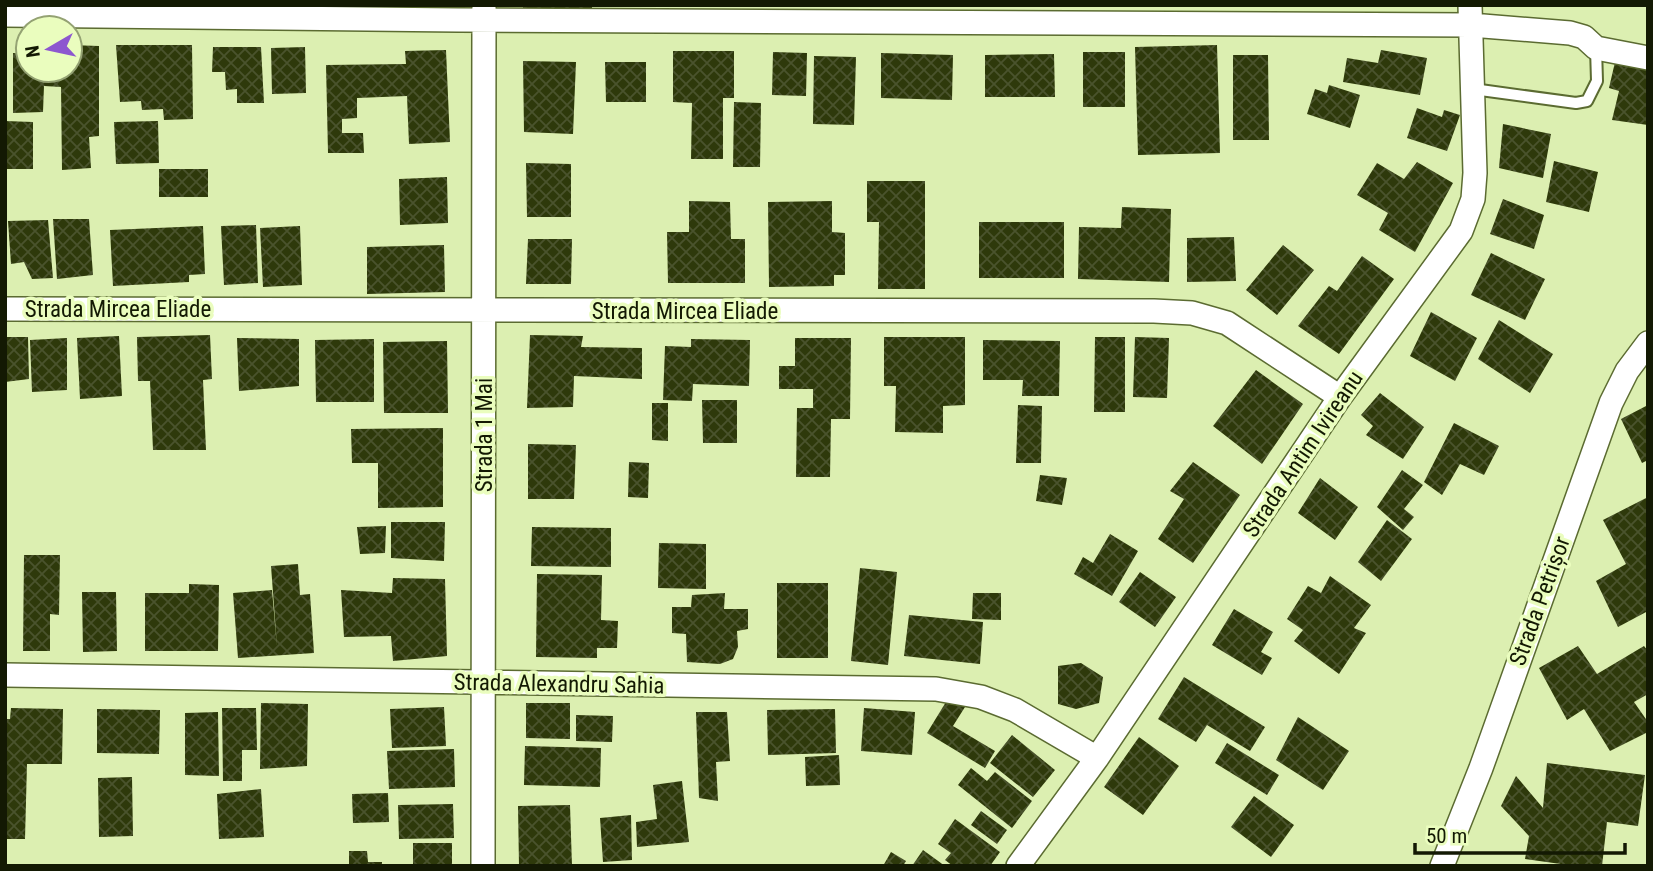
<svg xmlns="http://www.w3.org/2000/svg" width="1653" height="871" font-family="'Roboto Condensed',sans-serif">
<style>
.building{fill:url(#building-cross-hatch)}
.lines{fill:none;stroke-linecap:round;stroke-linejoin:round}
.service-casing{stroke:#5b6b31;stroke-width:14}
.minor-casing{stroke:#5b6b31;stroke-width:26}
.service{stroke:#fff;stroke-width:10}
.minor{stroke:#fff;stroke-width:23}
.labels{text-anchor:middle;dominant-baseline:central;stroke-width:7;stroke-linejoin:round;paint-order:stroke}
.street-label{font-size:23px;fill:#131903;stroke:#eafdbe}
</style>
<defs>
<pattern id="building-cross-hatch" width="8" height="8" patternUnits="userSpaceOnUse" patternTransform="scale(1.75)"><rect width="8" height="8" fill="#2e390b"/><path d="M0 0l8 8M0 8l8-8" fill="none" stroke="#4a532d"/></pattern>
</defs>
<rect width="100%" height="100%" fill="#dcefb1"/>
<!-- building -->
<path class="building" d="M523 5H592V11L523 10Z
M24 43H28V70H70V45L99 46V136L89 137 91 168 62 170 61 87 44 86 43 112 13 113V53L25 54Z
M116 45H192L193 119 164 120 163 109 142 110 141 101 120 102Z
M1217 45 1220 153 1138 155 1135 47Z
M213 47H261L264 103H237V89L226 90 225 72H212Z
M305 47 306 93 272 94 271 48Z
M446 50 450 142 409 144 407 96 357 98V118L342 119V133H363L364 153H328L326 65 406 64 405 51Z
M1381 50 1427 58 1420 95 1343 82 1347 58 1378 63Z
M673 51H734V98H723V159H691L692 103 673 102Z
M773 52 807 53 806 96 772 95Z
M1083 52H1125V107H1083Z
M881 53 953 55 952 100 881 98Z
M1054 54 1055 97H985V55Z
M1233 55H1268L1269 140H1233Z
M814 56 856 57 854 125 813 124Z
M523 61 576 62 573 134 524 132Z
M605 62H646V102H606Z
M1615 62 1648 69V125L1612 120 1619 91 1609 88Z
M1329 85 1360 95 1350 128 1307 114 1315 89 1327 93Z
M734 102 761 103 760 167H733Z
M1417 108 1442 117 1444 110 1460 115 1447 151 1407 138Z
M5 121 33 122V169H5Z
M158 121 159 163 116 164 114 122Z
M1503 124 1551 134 1543 178 1499 168Z
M1554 161 1598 172 1589 212 1546 202Z
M1417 162 1453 183 1415 252 1379 230 1388 213 1357 195 1377 163 1404 179Z
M526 163 571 164V217H527Z
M159 169H208V197H159Z
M447 177 448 223 400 225 399 179Z
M867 181H925V289H878L879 222H867Z
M1503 199 1544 215 1534 249 1490 234Z
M689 201 730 202 731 239H745V283H668L667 232H689Z
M832 201V232L845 233V275H834V286L769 287 768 202Z
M1122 207 1171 209 1169 282 1078 279 1079 227 1121 228Z
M53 219H89L93 275 57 279Z
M48 220 53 278 32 279 24 262 11 264 8 221Z
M979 222H1064V278H979Z
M256 225 258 283 224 285 221 226Z
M203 226 205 274 189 275V282L113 286 110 230Z
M300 226 302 285 263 287 260 228Z
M1234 237 1236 281 1187 282V238Z
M528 239H572L571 284H526Z
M444 245 445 292 367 294V247Z
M1283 245 1314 270 1277 315 1246 290Z
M1491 253 1545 279 1525 320 1471 295Z
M1362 256 1394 279 1339 354 1298 326 1329 286 1337 291Z
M1431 312 1477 338 1455 381 1410 356Z
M1499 320 1553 354 1530 393 1478 359Z
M210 335 212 379 203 380 206 450H153L150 381H138L137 337Z
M530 335 583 336 581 347 642 348V379L574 376 573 407 527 408Z
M119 336 122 396 80 399 77 338Z
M5 337H28L29 379 5 382Z
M884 337H965V405L943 406V433L895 432 896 386H884Z
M1095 337H1125V412H1094Z
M1135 337 1169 338 1167 398 1133 397Z
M67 338V390L32 392 30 340Z
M237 338 299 339V386L239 391Z
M795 338H851L850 419H831L830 477H796L797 408H813V389H779V366H795Z
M374 339V402H316L315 340Z
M691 339 750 340 749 386 693 384 692 401 663 400 665 346 691 347Z
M983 340 1060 341 1059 396H1022L1023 380H983Z
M447 341 448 413H384L383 342Z
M1256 370 1303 404 1262 464 1213 426Z
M1380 393 1424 427 1403 459 1366 435 1373 426 1361 415Z
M702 400H737V443H703Z
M652 403H668V441L652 440Z
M1018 405 1042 406 1041 463H1016Z
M1648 405V460L1642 463 1621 419Z
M1454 423 1499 446 1484 475 1460 464 1442 495 1424 482Z
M443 428V507L378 508V463H352L351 429Z
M528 444 576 445 574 499H528Z
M629 462 649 463 648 498 628 497Z
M1193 462 1240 495 1193 563 1158 539 1184 499 1170 491Z
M1402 470 1423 485 1404 509 1414 517 1403 530 1377 507Z
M1040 475 1067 478 1062 505 1036 501Z
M1320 478 1358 507 1335 540 1298 513Z
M1648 497V611L1618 627 1596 581 1626 564 1603 520Z
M1387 520 1412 539 1381 581 1358 562Z
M391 522H445L444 561 391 558Z
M386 526 385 553 360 554 357 527Z
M532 527 611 528V567L531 566Z
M1110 534 1138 551 1112 596 1074 574 1083 557 1093 563Z
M659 543 706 544V589L658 588Z
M24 555H60L59 615 50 614V651H23Z
M298 564 300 595 310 594 314 653 238 658 233 593 272 590 277 647 271 566Z
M860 568 897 572 888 665 851 661Z
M1140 572 1176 597 1155 627 1119 602Z
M537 574 602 575 601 620 618 621 617 648H597V658L536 657Z
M1330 576 1371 605 1354 628 1366 633 1339 674 1294 641 1303 630 1287 619 1308 586 1321 593Z
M393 578 445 579 447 656 393 661 391 636 344 637 341 590 392 593Z
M777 583H828V658H777Z
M189 584 219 585 218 651H145V593H189Z
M82 592H116L117 651 83 652Z
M725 593 724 609H748V629L737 631 738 647 733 659 720 664 687 662 686 634 672 633V607H691L692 595Z
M973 593H1001V620L972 619Z
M1234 609 1273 632 1261 652 1272 658 1262 675 1212 645Z
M909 615 983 622 980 664 904 656Z
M1578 646 1597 674 1644 646 1648 651V694L1634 702 1648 722V732L1610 751 1584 709 1567 720 1539 668Z
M1081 663 1103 677 1099 703 1076 709 1058 704V666Z
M1184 677 1265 727 1250 751 1207 725 1196 742 1158 719Z
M949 697 965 707 953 726 995 751 985 768 927 733Z
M261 703 308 704 307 766 260 769Z
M526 703H570V739L526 738Z
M444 707 446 746 392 748 390 709Z
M11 708 63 709 62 764H27L25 839H5V719H10Z
M222 708H256L257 750H242V781H223Z
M864 708 915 712 912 755 861 751Z
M97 709 160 710 159 754 97 753Z
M835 709 836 753 768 755 767 710Z
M218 712 219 776 185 775V713Z
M696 712H727L730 761 716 762 718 801 699 798Z
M576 715 613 716 612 742 576 741Z
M1298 717 1349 751 1323 790 1276 760Z
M1012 735 1055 770 1033 797 990 763Z
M1139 737 1179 766 1143 815 1104 787Z
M1227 743 1279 775 1267 795 1215 763Z
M525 746 601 748 600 787 524 785Z
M454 749 455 787 389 789 387 751Z
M839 755 840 785 806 786 805 757Z
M1547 763 1645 775 1638 826 1607 822 1602 866H1575L1525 859 1529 836 1501 806 1516 776 1543 808Z
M971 768 987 781 995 772 1032 801 1012 828 958 785Z
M132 777 133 836 99 837 98 778Z
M682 781 689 842 637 847 636 822 657 819 653 785Z
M261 789 264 837 219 839 217 794Z
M388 793 389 822 353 823 352 794Z
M1254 796 1294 825 1271 857 1231 827Z
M453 804 454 838 399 839 398 805Z
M570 805 572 866H519L518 806Z
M981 811 1007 830 997 844 971 825Z
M631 815 632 860 603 862 600 818Z
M955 819 1000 852 990 866H953L945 860 951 853 938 844Z
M413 843H452V866H413Z
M923 850 945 866H912Z
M349 851H367L368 862H382V866H349Z
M891 852 906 861 903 866H883Z"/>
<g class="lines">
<!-- service casing -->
<g class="service-casing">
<path id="service" d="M1473 89 1576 103 1587 101 1597 81 1596 48"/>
</g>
<!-- minor casing -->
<g class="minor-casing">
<path id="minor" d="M5 15 458 20 1471 25 1570 33 1584 37 1596 48 1648 58
M5 309 1154 311 1192 313 1227 323 1340 397
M5 675 936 689 981 697 1015 710 1097 758
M483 866 484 5
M1018 866 1097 758 1340 397 1461 231 1473 199 1475 173 1470 5
M1442 866 1481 768 1611 403 1627 371 1648 343"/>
</g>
<!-- service -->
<use href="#service" class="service"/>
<!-- minor -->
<use href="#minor" class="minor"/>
</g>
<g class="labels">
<!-- street labels -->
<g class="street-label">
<text x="118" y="309">Strada Mircea Eliade</text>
<text x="685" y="311">Strada Mircea Eliade</text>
<text transform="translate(484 435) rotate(-90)">Strada 1 Mai</text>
<text transform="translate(1303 454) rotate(-56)">Strada Antim Ivireanu</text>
<text transform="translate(1540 601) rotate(-70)">Strada Petrișor</text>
<text transform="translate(559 684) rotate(1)">Strada Alexandru Sahia</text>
</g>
</g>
<!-- border -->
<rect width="1653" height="871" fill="none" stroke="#131903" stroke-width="14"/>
<!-- north arrow -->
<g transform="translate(49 49) rotate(261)"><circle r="33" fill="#eafdbe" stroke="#94a273" stroke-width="2"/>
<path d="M0-5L12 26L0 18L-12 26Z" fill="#8d57cf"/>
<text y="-10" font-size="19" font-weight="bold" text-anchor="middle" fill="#131903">N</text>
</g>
<!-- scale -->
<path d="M1415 843v10h210v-10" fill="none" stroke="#131903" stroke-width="3.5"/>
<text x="1426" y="843" font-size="21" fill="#131903" stroke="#eafdbe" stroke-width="5" paint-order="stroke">50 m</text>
</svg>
